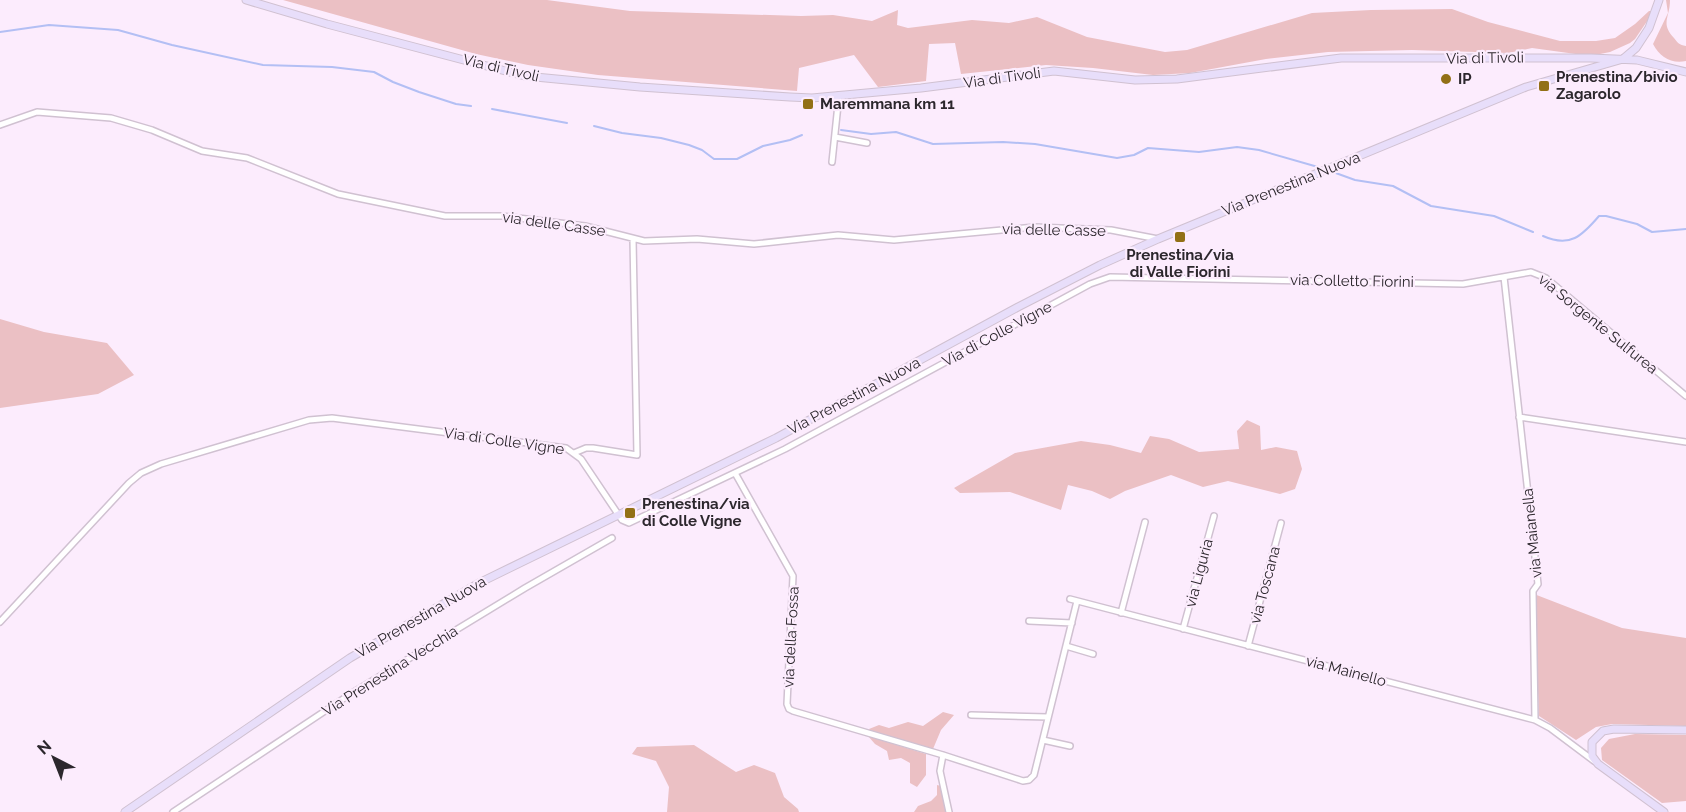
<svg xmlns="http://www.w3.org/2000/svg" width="1686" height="812" font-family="Raleway,sans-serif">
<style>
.green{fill:#ebc0c4}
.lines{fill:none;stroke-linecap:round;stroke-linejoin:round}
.stream{stroke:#b3bff4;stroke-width:2}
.street-casing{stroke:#d0c1d1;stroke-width:8}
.secondary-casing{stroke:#d0c1d1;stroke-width:9}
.street{stroke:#fff;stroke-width:5}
.secondary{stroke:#e8defa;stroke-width:7}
.poi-dot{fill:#927016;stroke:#fcecfd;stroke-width:2}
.labels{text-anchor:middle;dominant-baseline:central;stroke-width:4.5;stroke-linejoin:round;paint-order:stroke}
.street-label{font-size:15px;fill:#2c272d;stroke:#fcecfd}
.poi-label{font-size:15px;font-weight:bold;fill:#2c272d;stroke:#fcecfd;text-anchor:start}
</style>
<rect width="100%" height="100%" fill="#fcecfd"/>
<!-- green -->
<path class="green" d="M283 0H547L630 11 801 16 833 15 872 21 898 10 897 25 908 28 972 20 1009 23 1037 17 1087 37 1165 52 1187 50 1312 13 1371 10 1452 9 1488 22 1560 41H1596L1615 38 1635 24 1649 11H1654L1635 39 1630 43 1610 52 1595 55H1583L1532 48 1508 53 1412 50 1328 52 1266 59 1190 73 1153 75 1093 68 1046 65 961 74 955 43 929 44 926 81 878 87 854 55 799 68 797 91 598 75 528 65 476 54Z
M1666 0H1670C1670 18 1660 23 1674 38 1678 43 1679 45 1686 46V61C1671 64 1660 57 1653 44L1668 13Z
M0 319 44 332 107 343 134 375 98 394 0 408Z
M1247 420 1260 426 1261 450 1276 447 1297 451 1302 469 1295 489 1280 494 1228 481 1203 487 1171 475 1125 491 1110 499 1092 491 1068 485 1061 510 1010 492 960 493 954 488 1015 453 1081 441 1110 445 1141 453 1150 436 1169 439 1199 452 1239 449 1237 431Z
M1534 594 1622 628 1686 638V726L1612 724 1596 727 1576 740 1539 716Z
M943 712 954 715 941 730 933 749 870 731 869 729 879 725 889 728 908 722 923 726Z
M1635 734 1686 735V801L1662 803 1602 760 1601 748 1609 739Z
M868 736 926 754V775L917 787 910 783V763L901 758 889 760 887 751 875 744Z
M694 745 736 772 754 765 775 773 784 797 798 809 799 812H667L669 787 656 761 632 754 637 747Z
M937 785 941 786 946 812H914L918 806 931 801 937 795Z"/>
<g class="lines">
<!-- stream -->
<path class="stream" d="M0 32 49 25 118 30 172 45 263 65 332 67 374 72 393 82 419 92 456 104 471 106
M492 109 567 123
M594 126 622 133 661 138 689 145 702 150 714 159H737L763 146 790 140 802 135
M841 130 871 134 896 132 933 144 1003 142 1035 144 1117 158 1134 155 1148 148 1199 152 1237 147 1259 150 1318 167
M1333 172 1355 180 1393 186 1431 206 1494 216 1533 232
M1543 236C1570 248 1582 236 1599 216H1606L1637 224 1652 232 1686 229"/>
<!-- street casing -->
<g class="street-casing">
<path id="street" d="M0 125 37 112 111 118 152 130 202 151 247 158 338 194 445 216H502L585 226 644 241 697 239 754 244 838 235 894 240 1035 227 1111 230 1158 239
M835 137 867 143
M832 162 839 95
M1504 277 1538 584 1533 591 1535 720
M1519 417 1686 442
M574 453 586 448H593L637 455 633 239
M735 473 793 576 787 704 789 709 793 711 943 755 1023 781 1029 780 1034 775 1077 601
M1070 599 1535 720 1550 728 1594 761
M1121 613 1145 522
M1029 621 1072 623
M0 622 129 483 141 473 161 464 309 420 332 418 566 448 581 459 622 520 629 523 785 449 1090 284 1110 277 1463 284 1531 272 1546 278 1686 396
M1183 629 1214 516
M1066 646 1093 654
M1248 646 1281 523
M971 715 1048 717
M1043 740 1070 746
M943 755 940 771 949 812
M173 812 349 695 525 588 612 538"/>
</g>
<!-- secondary casing -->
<g class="secondary-casing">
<path id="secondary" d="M246 0 327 24 525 76 640 87 790 97 812 98 921 88 1054 71 1135 80 1177 79 1341 58H1591L1637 60 1686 72
M125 812 350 658 481 582 776 438 1018 307 1100 265 1158 239 1526 87 1623 59 1636 48 1649 28 1659 0
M1664 812 1598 764 1592 756V742L1603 731 1614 729 1686 730"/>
</g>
<!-- street -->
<use href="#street" class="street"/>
<!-- secondary -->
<use href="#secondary" class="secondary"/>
</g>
<!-- markers -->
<g class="poi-dot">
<circle cx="1446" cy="79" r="6"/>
<rect x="1538" y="80" width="12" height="12" rx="3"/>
<rect x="802" y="98" width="12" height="12" rx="3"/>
<rect x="1174" y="231" width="12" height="12" rx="3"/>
<rect x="624" y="507" width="12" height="12" rx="3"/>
</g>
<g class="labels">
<!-- street labels -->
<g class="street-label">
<text transform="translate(1485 58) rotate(-1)">Via di Tivoli</text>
<text transform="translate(501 68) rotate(13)">Via di Tivoli</text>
<text transform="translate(1002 78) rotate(-8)">Via di Tivoli</text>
<text transform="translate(1291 184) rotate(-22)">Via Prenestina Nuova</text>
<text transform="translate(554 224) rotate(8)">via delle Casse</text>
<text transform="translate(1054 230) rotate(1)">via delle Casse</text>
<text transform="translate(1352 281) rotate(1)">via Colletto Fiorini</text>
<text transform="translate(1598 324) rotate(39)">via Sorgente Sulfurea</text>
<text transform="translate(997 334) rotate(-28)">Via di Colle Vigne</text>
<text transform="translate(854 396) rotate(-28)">Via Prenestina Nuova</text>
<text transform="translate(504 441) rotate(8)">Via di Colle Vigne</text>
<text transform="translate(1532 533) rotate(-96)">via Maianella</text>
<text transform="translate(1199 573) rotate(-75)">via Liguria</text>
<text transform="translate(1265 585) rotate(-75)">via Toscana</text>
<text transform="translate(421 617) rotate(-30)">Via Prenestina Nuova</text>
<text transform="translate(791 637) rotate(-87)">via della Fossa</text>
<text transform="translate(390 671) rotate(-32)">Via Prenestina Vecchia</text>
<text transform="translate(1346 671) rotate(15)">via Mainello</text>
</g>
<!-- poi labels -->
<g class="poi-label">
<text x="1556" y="77">Prenestina/bivio<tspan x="1556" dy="17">Zagarolo</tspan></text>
<text x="1458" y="79">IP</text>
<text x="820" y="104">Maremmana km 11</text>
<text x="1180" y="255" text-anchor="middle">Prenestina/via<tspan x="1180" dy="17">di Valle Fiorini</tspan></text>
<text x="642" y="504">Prenestina/via<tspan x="642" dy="17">di Colle Vigne</tspan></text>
</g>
</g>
<!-- north arrow -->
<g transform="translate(54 758) rotate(318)" stroke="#fcecfd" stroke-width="4.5" paint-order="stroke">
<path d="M0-4.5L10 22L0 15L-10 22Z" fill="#2c272d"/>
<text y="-9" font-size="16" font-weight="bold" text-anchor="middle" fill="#2c272d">N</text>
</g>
</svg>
